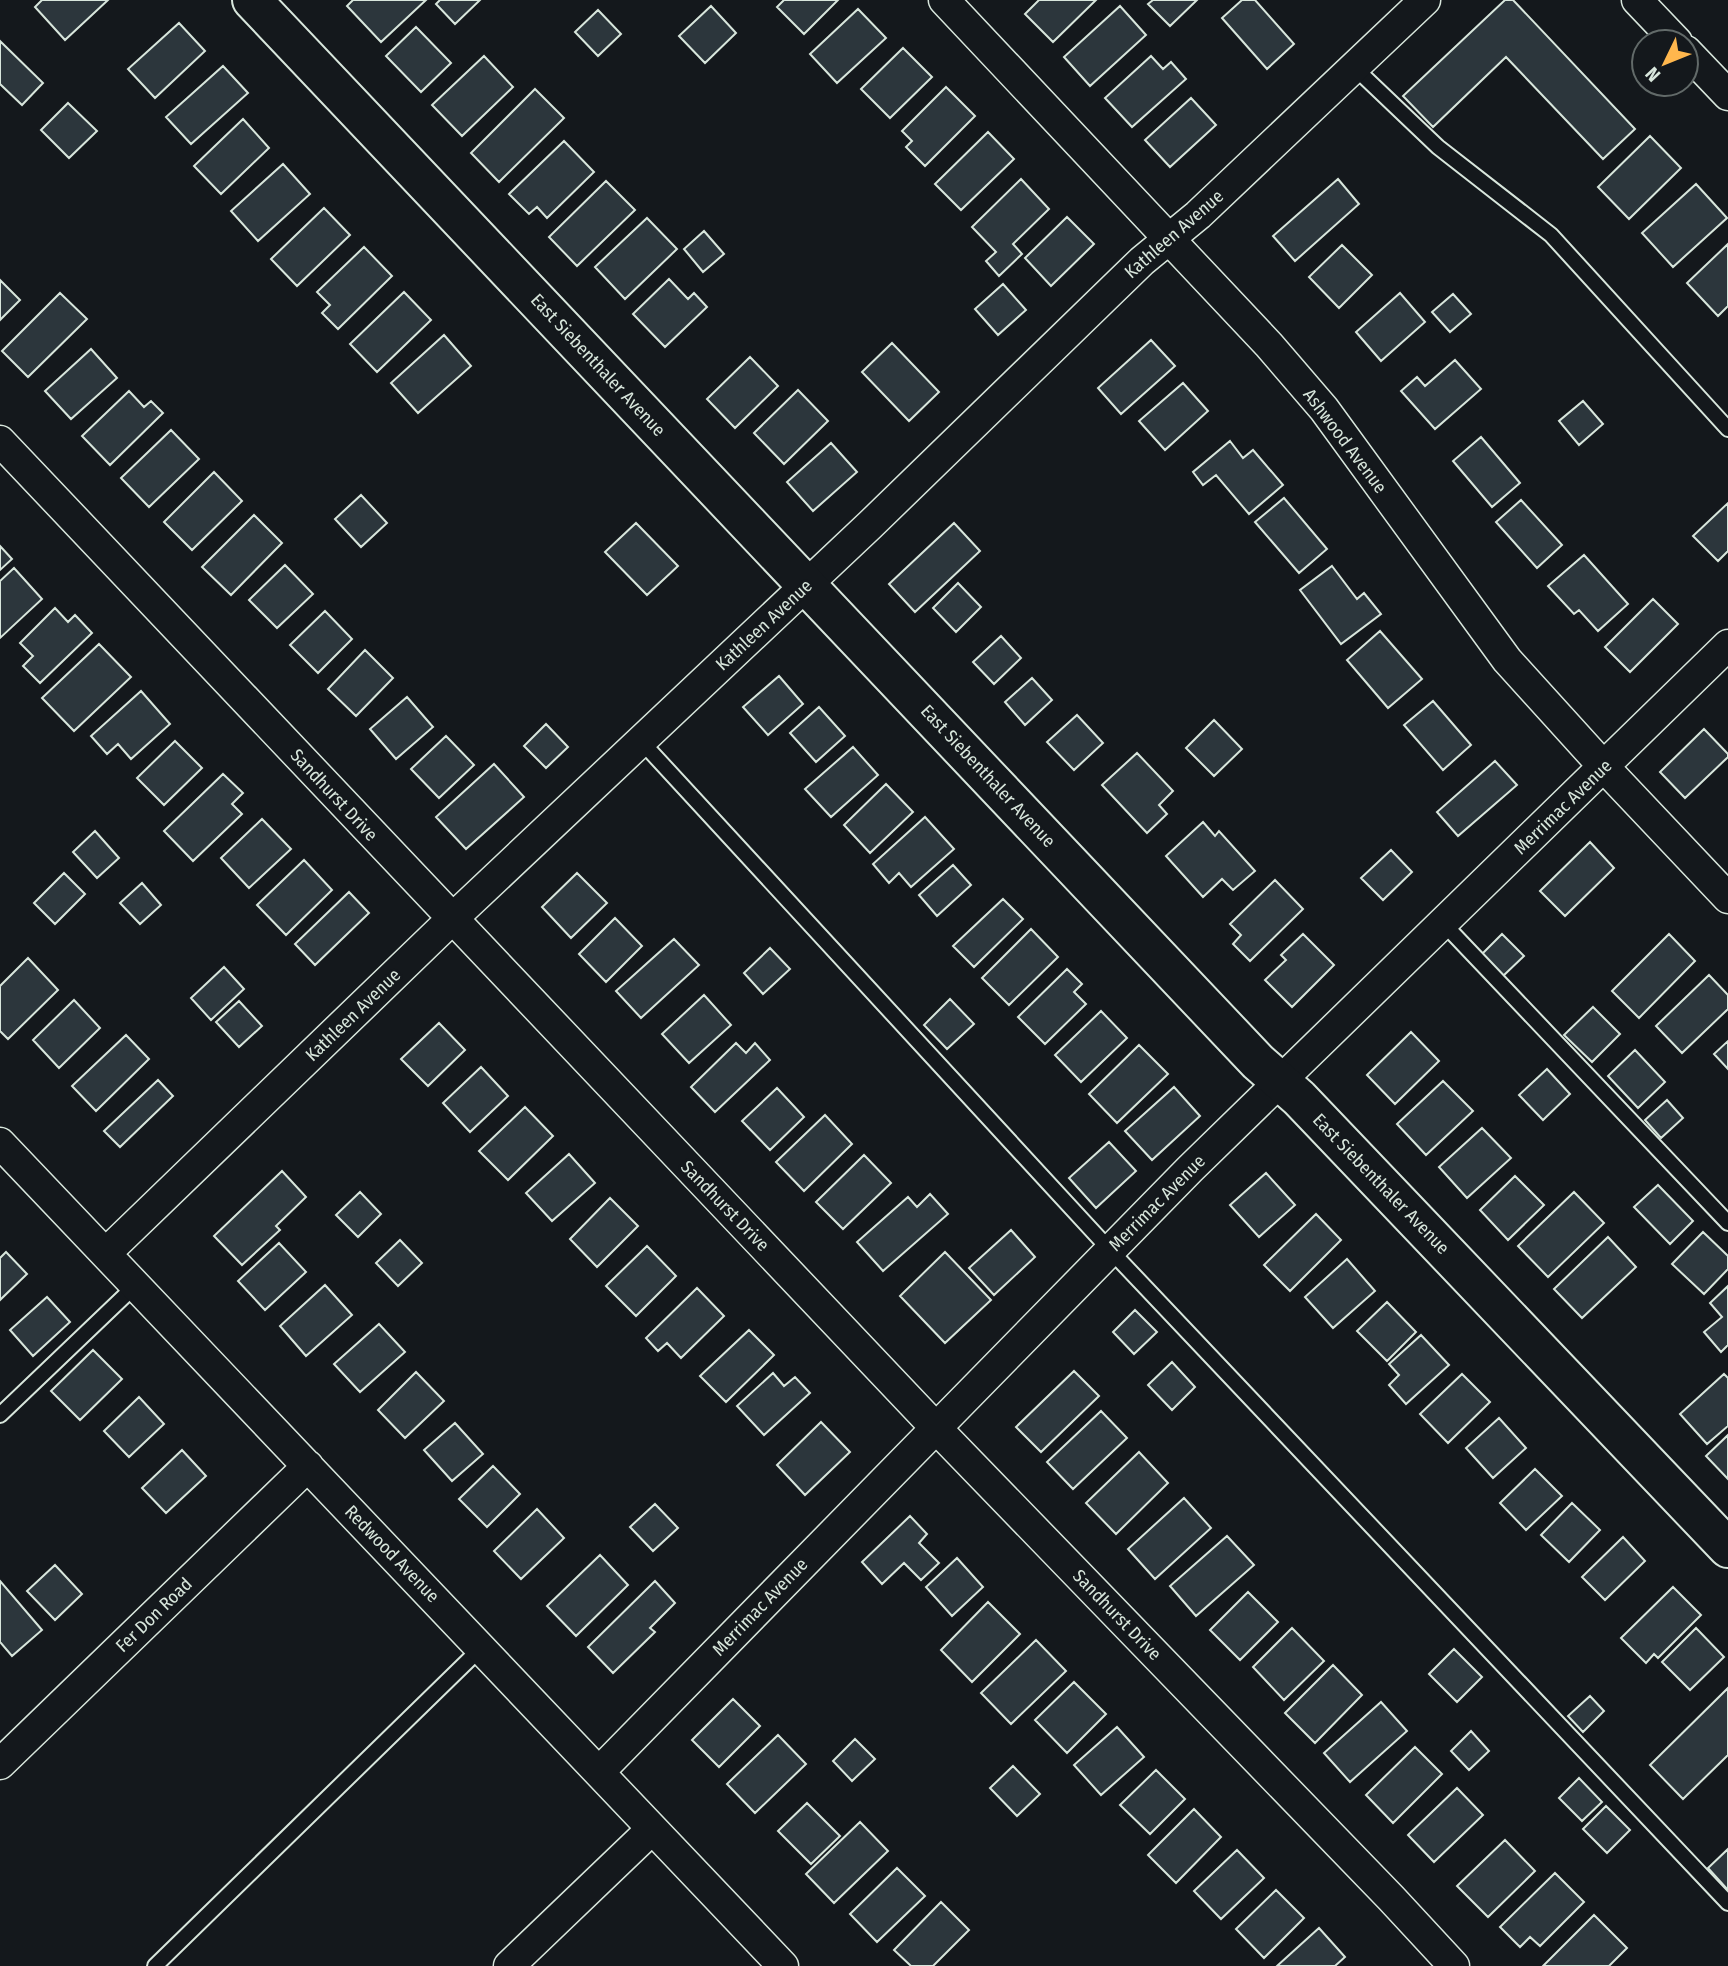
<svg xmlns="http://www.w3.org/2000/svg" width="1728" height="1966" font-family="'Fira Sans Condensed',sans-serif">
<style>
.building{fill:#2c363c;stroke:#d8e6dc;stroke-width:2}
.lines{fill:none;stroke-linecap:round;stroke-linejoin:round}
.service-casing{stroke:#d8e6dc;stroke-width:18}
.minor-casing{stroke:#d8e6dc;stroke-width:33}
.secondary-casing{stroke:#d8e6dc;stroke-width:42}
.service{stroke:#14181c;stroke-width:14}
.minor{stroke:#14181c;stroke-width:30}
.secondary{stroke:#14181c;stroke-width:38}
.labels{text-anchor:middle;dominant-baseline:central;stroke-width:5;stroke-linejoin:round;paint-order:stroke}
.street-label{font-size:18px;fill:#d8e6dc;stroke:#14181c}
</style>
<rect width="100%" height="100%" fill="#14181c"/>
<!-- building -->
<path class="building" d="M42 0H108L65 40 35 7Z
M353 0H426L381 42 347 6Z
M440 0H480L455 24 436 4Z
M784 0H838L804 34 777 7Z
M1039 0H1096L1053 42 1025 14Z
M1153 0H1197L1170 26 1148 4Z
M1242 0H1255L1294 44 1267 69 1222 18Z
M1505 0H1513L1635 129 1603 159 1506 57 1433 127 1403 96Z
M711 6 736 33 705 63 679 36Z
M1120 6 1146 35 1090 86 1064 57Z
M858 9 886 38 837 83 810 54Z
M598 10 621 34 598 56 575 32Z
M179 23 205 51 155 98 128 69Z
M416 27 451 63 421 92 386 56Z
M0 41 43 83 22 105 0 84Z
M903 48 932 77 890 118 861 89Z
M484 56 513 87 462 136 432 105Z
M1151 56 1163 69 1171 62 1186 79 1132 127 1105 98Z
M223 66 248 93 191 144 166 117Z
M946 87 975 116 925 166 906 147 912 141 902 131Z
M535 89 564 118 499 182 471 153Z
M1191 98 1216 125 1170 167 1145 140Z
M68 103 97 131 69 158 41 130Z
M243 119 269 148 221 194 194 166Z
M988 132 1014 159 961 210 935 184Z
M1650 136 1681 168 1629 219 1598 187Z
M564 141 594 172 547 218 537 207 529 214 509 194Z
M283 164 310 194 258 241 231 211Z
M1021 179 1049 209 1013 244 1022 254 999 276 986 261 996 252 972 227Z
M1338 179 1359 204 1295 261 1273 236Z
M606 181 635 210 577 266 549 237Z
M1696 184 1727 218 1673 267 1642 233Z
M324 208 350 235 297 286 271 259Z
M1067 217 1094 244 1051 286 1025 258Z
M647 218 677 249 625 299 595 267Z
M704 231 724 254 703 272 684 249Z
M1728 244V306L1718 316 1687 283Z
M1342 245 1372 275 1339 308 1309 277Z
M364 247 392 276 338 329 322 313 330 305 317 292Z
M669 279 688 299 694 293 707 307 665 347 633 314Z
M0 280 20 300 0 320Z
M1003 284 1026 310 998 335 975 309Z
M404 292 431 320 377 372 350 344Z
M60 293 87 319 28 377 2 351Z
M1400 293 1425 322 1381 361 1356 332Z
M1453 294 1471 314 1450 332 1432 312Z
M444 335 471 366 418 413 391 383Z
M1151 340 1175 366 1121 414 1098 388Z
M892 343 939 392 909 421 862 372Z
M91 349 117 378 71 419 45 391Z
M750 357 778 386 735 428 707 399Z
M1455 360 1481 389 1435 429 1401 391 1417 377 1425 386Z
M1183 383 1208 411 1165 450 1139 421Z
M798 390 828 421 784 464 754 433Z
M129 391 144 407 151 401 163 413 110 465 82 436Z
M1583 401 1603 424 1579 445 1559 421Z
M171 430 199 459 149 507 121 478Z
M1481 437 1520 483 1492 507 1453 461Z
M1230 441 1243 458 1253 450 1283 485 1249 514 1216 475 1203 485 1193 472Z
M831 443 857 472 813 511 787 482Z
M214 472 242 501 192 550 164 522Z
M361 495 387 523 361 547 335 519Z
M1284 498 1327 549 1299 573 1255 522Z
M1521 500 1562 545 1537 568 1496 522Z
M1728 503V551L1718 561 1693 536Z
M254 515 282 543 231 595 202 567Z
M636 523 678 566 647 595 605 552Z
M954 523 980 551 915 612 889 584Z
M0 546 12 559 0 570Z
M1584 555 1628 604 1598 631 1579 610 1574 614 1548 586Z
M285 565 313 594 277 628 249 600Z
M1332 566 1357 599 1364 593 1381 614 1341 644 1300 590Z
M14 568 42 599 0 638V581Z
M958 583 981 607 956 632 933 608Z
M1653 599 1678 624 1630 672 1605 647Z
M55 608 68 622 75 615 92 633 40 683 23 666 33 656 20 643Z
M325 611 352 639 318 673 290 645Z
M1380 631 1422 679 1388 708 1347 660Z
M1001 636 1021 658 994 684 973 662Z
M99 644 131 677 74 731 42 698Z
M365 650 393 678 356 716 328 689Z
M779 676 803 704 768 735 743 707Z
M1032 678 1052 700 1025 725 1005 702Z
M141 691 170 724 131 759 118 744 107 754 91 736Z
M407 697 433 727 396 759 370 729Z
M1433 701 1471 745 1443 770 1404 725Z
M819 707 845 736 816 762 790 733Z
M1077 715 1103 743 1074 770 1047 742Z
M1214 720 1242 749 1214 776 1186 748Z
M546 724 568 747 546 768 524 746Z
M1704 729 1728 754V757L1685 798 1660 772Z
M446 736 474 765 439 798 411 769Z
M175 741 202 768 164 805 137 778Z
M853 747 878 775 831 817 805 789Z
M1137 753 1173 791 1159 805 1167 814 1147 833 1102 785Z
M1495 761 1517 785 1458 836 1437 812Z
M494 764 524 797 466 849 436 817Z
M223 774 243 793 232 804 242 814 193 861 164 831Z
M886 784 913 812 870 853 844 825Z
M925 817 954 849 911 887 899 873 889 883 873 864Z
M262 819 291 849 249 888 221 858Z
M1203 822 1215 836 1219 831 1255 871 1233 890 1222 879 1203 897 1166 856Z
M95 831 119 858 97 878 73 852Z
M1590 842 1614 868 1565 916 1540 891Z
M1391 850 1412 872 1383 900 1361 878Z
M304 860 332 890 286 935 257 905Z
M953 865 971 885 937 916 919 895Z
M64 873 85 894 55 924 34 903Z
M577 873 607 903 571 938 542 907Z
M1275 880 1303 909 1250 961 1233 944 1241 935 1230 924Z
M142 883 161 905 140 924 120 903Z
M349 892 369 913 315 965 295 944Z
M1003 899 1023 919 974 967 953 946Z
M615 918 642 946 606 982 579 954Z
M1031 929 1058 957 1009 1005 982 978Z
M1303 934 1334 965 1292 1007 1265 980 1286 960 1281 955Z
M1502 934 1524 956 1503 976 1482 954Z
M1669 934 1695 961 1639 1018 1612 991Z
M674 939 699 965 641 1018 616 991Z
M770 948 790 969 763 994 744 973Z
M28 958 58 990 8 1039 0 1031V986Z
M224 967 244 989 211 1020 191 998Z
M1067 969 1082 984 1074 992 1086 1004 1045 1044 1018 1017Z
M1709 975 1728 995V1009L1682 1053 1656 1026Z
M704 995 731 1025 689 1063 662 1034Z
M950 999 974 1024 947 1049 924 1025Z
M74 1000 100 1028 59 1068 33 1040Z
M239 1001 262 1026 239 1047 216 1022Z
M1593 1007 1620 1034 1592 1062 1564 1035Z
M1101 1011 1127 1038 1081 1082 1055 1055Z
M439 1023 465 1050 428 1086 401 1059Z
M1411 1032 1439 1061 1395 1104 1367 1075Z
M126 1035 149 1059 96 1111 72 1086Z
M1728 1041V1069L1714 1054Z
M736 1043 746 1053 755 1043 770 1060 715 1112 691 1087Z
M1139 1045 1168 1074 1117 1123 1089 1094Z
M1635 1050 1665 1082 1638 1108 1608 1076Z
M481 1067 508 1096 470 1132 443 1103Z
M1547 1069 1570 1094 1543 1120 1519 1095Z
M158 1080 173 1096 120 1147 104 1131Z
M1443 1081 1473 1111 1426 1155 1397 1124Z
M1174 1087 1200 1116 1152 1160 1125 1131Z
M777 1088 804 1117 770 1150 742 1121Z
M1667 1100 1683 1118 1661 1138 1645 1120Z
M525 1107 553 1136 508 1180 479 1151Z
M825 1115 852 1144 804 1191 776 1162Z
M1482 1128 1511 1158 1467 1198 1439 1167Z
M1109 1142 1136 1171 1096 1208 1069 1178Z
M569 1154 595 1183 552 1221 526 1193Z
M864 1155 891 1183 843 1229 816 1202Z
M282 1171 306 1197 276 1226 280 1230 242 1265 214 1236Z
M1266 1173 1295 1205 1259 1237 1230 1205Z
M1515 1176 1544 1205 1508 1240 1480 1210Z
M1658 1185 1693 1221 1670 1244 1634 1207Z
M360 1192 381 1214 358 1237 336 1215Z
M1574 1192 1604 1223 1548 1277 1518 1246Z
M930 1194 948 1214 883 1271 857 1242 908 1197 917 1207Z
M610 1198 638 1226 597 1267 570 1239Z
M1316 1214 1341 1240 1290 1291 1264 1265Z
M1011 1230 1035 1257 994 1295 969 1268Z
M1703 1232 1728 1256V1269L1704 1294 1672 1264Z
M1608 1237 1636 1267 1582 1318 1554 1289Z
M400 1240 422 1263 398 1286 376 1263Z
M279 1243 306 1272 265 1310 238 1281Z
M647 1246 676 1276 636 1316 606 1286Z
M6 1252 27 1274 0 1300V1258Z
M945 1252 991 1300 945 1343 900 1296Z
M1347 1259 1375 1291 1333 1328 1305 1297Z
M325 1285 352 1315 306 1356 280 1326Z
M1728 1286V1345L1721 1352 1704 1332 1722 1317 1710 1303Z
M697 1288 724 1316 681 1358 667 1343 658 1351 646 1338Z
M47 1297 70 1322 33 1356 10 1330Z
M1387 1302 1416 1332 1387 1361 1357 1331Z
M1135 1310 1157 1332 1134 1354 1113 1332Z
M379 1324 405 1352 360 1392 334 1364Z
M749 1330 774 1355 726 1402 700 1376Z
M1421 1335 1449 1365 1406 1404 1389 1385 1399 1375 1389 1364Z
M93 1350 122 1379 80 1420 51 1391Z
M1172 1362 1195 1387 1172 1410 1148 1385Z
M1074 1371 1099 1396 1041 1452 1016 1427Z
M416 1372 444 1401 405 1438 378 1410Z
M773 1373 784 1386 795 1377 810 1393 764 1435 737 1406Z
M1462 1374 1490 1402 1448 1443 1420 1414Z
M1724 1374 1728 1378V1426L1707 1444 1680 1414Z
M139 1397 164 1424 129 1457 104 1431Z
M1101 1411 1127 1438 1073 1489 1047 1462Z
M1499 1418 1526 1448 1493 1478 1466 1448Z
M821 1422 850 1452 805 1495 777 1465Z
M455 1423 483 1454 452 1481 424 1450Z
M1728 1435V1479L1706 1456Z
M182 1450 206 1476 166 1513 142 1488Z
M1139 1452 1168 1483 1116 1534 1086 1503Z
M493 1466 520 1494 487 1527 459 1499Z
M1535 1469 1562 1496 1526 1530 1500 1503Z
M1184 1498 1211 1528 1155 1579 1128 1549Z
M1572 1503 1600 1530 1569 1562 1541 1535Z
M655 1504 678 1528 653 1551 630 1527Z
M537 1509 564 1538 521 1579 494 1551Z
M910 1516 927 1534 919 1543 939 1563 921 1580 904 1563 882 1584 862 1562Z
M1227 1536 1254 1565 1196 1616 1170 1586Z
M1623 1537 1645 1561 1605 1600 1582 1577Z
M600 1555 628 1585 576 1636 547 1606Z
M957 1558 983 1587 952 1616 926 1587Z
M55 1565 82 1594 55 1620 27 1591Z
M0 1581 42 1630 12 1656 0 1642Z
M655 1581 675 1603 650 1628 655 1632 613 1673 588 1647Z
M1673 1587 1701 1615 1658 1658 1654 1654 1646 1663 1621 1638Z
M1248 1592 1278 1622 1240 1660 1210 1630Z
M988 1602 1020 1634 972 1682 941 1650Z
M1292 1628 1324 1661 1284 1700 1253 1667Z
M1696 1628 1724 1657 1690 1690 1662 1662Z
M1036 1640 1066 1671 1011 1724 981 1693Z
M1454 1649 1482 1677 1457 1702 1429 1674Z
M1333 1665 1362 1695 1315 1743 1285 1713Z
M1074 1682 1106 1714 1067 1753 1035 1720Z
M1728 1688V1755L1683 1799 1650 1765Z
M1590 1696 1604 1711 1583 1732 1568 1716Z
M733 1699 760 1726 719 1767 692 1740Z
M1381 1702 1407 1731 1350 1782 1324 1753Z
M1117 1727 1144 1757 1101 1795 1074 1765Z
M1471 1731 1489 1751 1469 1770 1451 1751Z
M778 1735 806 1764 755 1813 727 1784Z
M855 1739 875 1759 852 1781 833 1761Z
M1415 1747 1442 1774 1393 1823 1366 1795Z
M1013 1766 1040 1794 1017 1816 990 1788Z
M1156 1770 1185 1799 1150 1834 1120 1805Z
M1579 1778 1602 1802 1582 1821 1559 1798Z
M1457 1788 1483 1815 1434 1862 1408 1835Z
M807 1803 840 1836 811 1864 778 1831Z
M1606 1806 1630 1830 1607 1853 1583 1829Z
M1194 1809 1221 1837 1176 1883 1148 1855Z
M860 1822 888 1851 834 1903 806 1874Z
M1505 1840 1535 1871 1488 1917 1457 1886Z
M1728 1849V1890L1708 1868Z
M1237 1850 1264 1878 1221 1919 1194 1891Z
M897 1868 925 1896 877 1942 850 1914Z
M1555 1873 1584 1902 1540 1946 1530 1937 1520 1947 1500 1927Z
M1276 1890 1304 1918 1264 1958 1236 1929Z
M941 1902 969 1930 933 1966H911L894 1950Z
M1594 1915 1627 1948 1609 1966H1543Z
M1319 1928 1345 1957 1335 1966H1277Z"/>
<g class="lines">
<!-- service casing -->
<g class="service-casing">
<path id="service" d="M1354 67 1438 147 1551 235 1728 429
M641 741 1110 1250 1728 1903
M1443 923 1728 1223
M0 1415 136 1285
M155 1966 481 1648"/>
</g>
<!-- minor casing -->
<g class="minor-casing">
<path id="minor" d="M944 0 1269 345 1324 409 1507 660 1604 767 1728 898
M1637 0 1677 42
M1686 51 1728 95
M0 441 936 1428 1391 1898 1454 1966
M0 1143 783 1966
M106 1253 452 919 870 525 1142 261 1198 215 1425 0
M0 1764 308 1466
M599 1772 1190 1169 1728 645
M509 1966 652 1829"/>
</g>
<!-- secondary casing -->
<g class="secondary-casing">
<path id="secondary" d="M252 0 1258 1062 1299 1098 1728 1548"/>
</g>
<!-- service -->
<use href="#service" class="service"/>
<!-- minor -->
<use href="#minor" class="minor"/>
<!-- secondary -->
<use href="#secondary" class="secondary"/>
</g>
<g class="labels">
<!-- street labels -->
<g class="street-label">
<text transform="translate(1174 234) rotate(-41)">Kathleen Avenue</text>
<text transform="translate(598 365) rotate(47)">East Siebenthaler Avenue</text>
<text transform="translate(1345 441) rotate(53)">Ashwood Avenue</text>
<text transform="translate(764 625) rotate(-43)">Kathleen Avenue</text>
<text transform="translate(988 776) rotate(47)">East Siebenthaler Avenue</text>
<text transform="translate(334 795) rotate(47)">Sandhurst Drive</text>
<text transform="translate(1563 807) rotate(-44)">Merrimac Avenue</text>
<text transform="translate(353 1015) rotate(-44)">Kathleen Avenue</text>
<text transform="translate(1381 1184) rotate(46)">East Siebenthaler Avenue</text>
<text transform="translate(1157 1203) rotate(-45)">Merrimac Avenue</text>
<text transform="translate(725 1206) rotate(46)">Sandhurst Drive</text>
<text transform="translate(392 1554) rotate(46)">Redwood Avenue</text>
<text transform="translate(760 1607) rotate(-46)">Merrimac Avenue</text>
<text transform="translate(154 1615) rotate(-44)">Fer Don Road</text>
<text transform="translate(1117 1615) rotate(46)">Sandhurst Drive</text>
</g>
</g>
<!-- north arrow -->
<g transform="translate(1665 63) rotate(227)"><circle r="33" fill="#14181c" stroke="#626a69" stroke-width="2"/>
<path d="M0-5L12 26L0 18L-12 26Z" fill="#ffb74d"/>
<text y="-10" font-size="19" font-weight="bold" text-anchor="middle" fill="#d8e6dc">N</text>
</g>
</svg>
